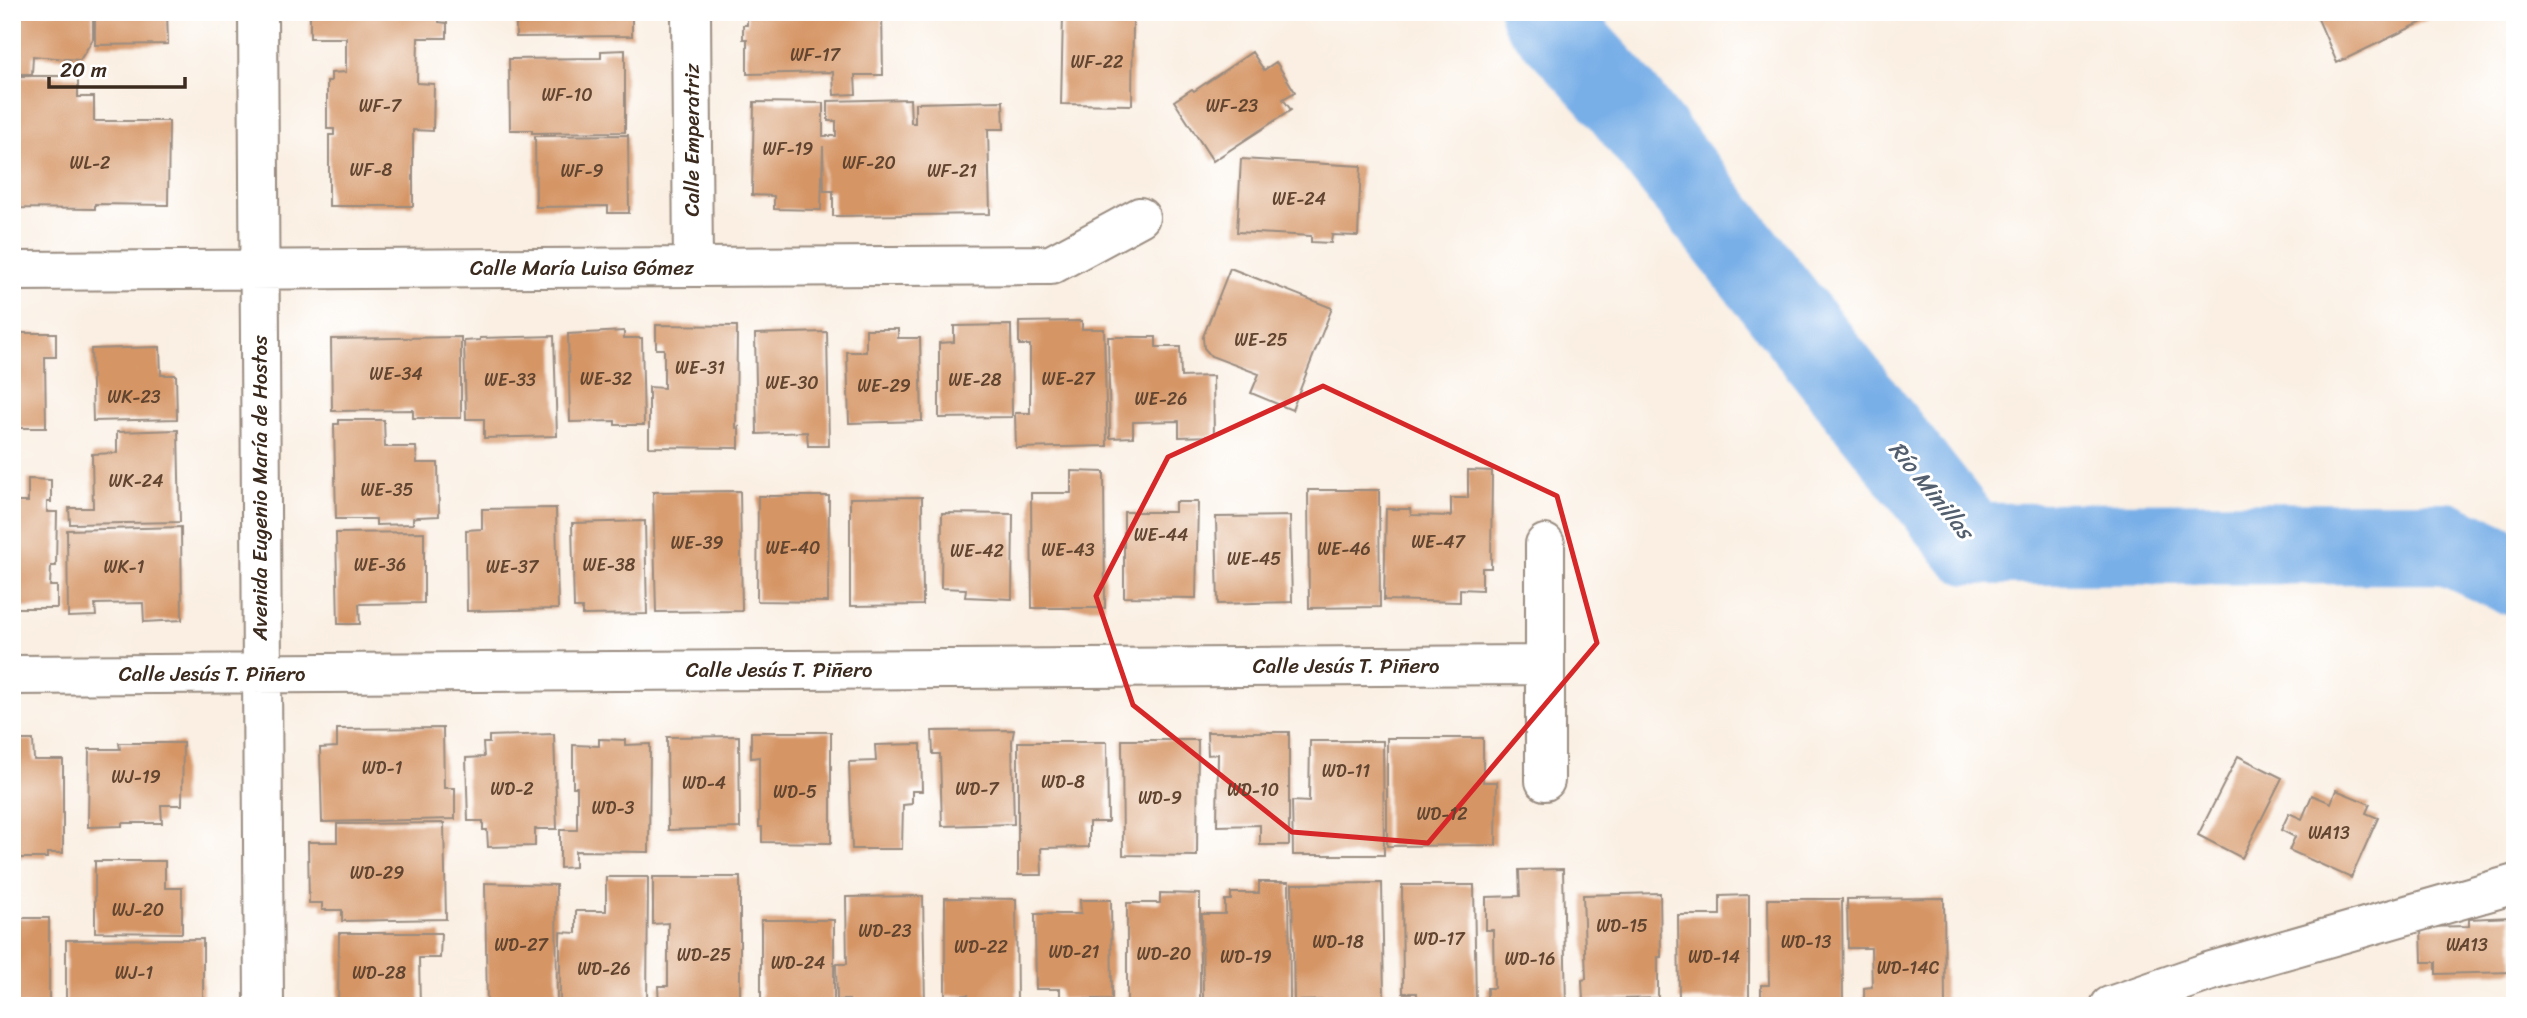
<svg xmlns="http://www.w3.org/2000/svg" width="2527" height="1018" font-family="Sriracha,sans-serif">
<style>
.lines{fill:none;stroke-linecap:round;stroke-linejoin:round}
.river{stroke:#78afe7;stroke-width:82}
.building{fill:#d59565}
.minor-casing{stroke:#9a8c80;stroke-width:42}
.minor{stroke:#fff;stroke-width:38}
.marked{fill:none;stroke:#d62828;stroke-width:5;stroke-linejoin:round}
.labels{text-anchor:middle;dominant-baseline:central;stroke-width:6;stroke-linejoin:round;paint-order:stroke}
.number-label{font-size:18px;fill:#624530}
.street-label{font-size:21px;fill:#3b2a1e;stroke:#fff}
.water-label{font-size:23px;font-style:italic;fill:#535f6e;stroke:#fff}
</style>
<rect width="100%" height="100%" fill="#fff"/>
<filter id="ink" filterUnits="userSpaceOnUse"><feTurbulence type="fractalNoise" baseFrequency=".0143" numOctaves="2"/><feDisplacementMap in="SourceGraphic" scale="14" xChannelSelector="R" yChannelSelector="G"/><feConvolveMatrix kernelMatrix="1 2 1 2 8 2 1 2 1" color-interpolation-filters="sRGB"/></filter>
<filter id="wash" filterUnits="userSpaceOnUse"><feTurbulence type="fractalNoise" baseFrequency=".00686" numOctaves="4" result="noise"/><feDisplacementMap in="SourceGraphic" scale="28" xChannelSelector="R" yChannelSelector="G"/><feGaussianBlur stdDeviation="1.57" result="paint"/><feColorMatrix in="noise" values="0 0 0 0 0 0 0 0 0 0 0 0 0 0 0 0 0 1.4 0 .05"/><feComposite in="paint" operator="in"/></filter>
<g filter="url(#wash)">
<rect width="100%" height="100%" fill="#faefe2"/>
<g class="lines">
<!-- river -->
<path class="river" d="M1541 12 1612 89 1971 544 2446 543 2515 575"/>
</g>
<g id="blocks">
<!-- building -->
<path class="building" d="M12 12H93V39L80 60 33 56 32 74H12Z
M95 12H167L168 44 95 45Z
M310 12H439V22L447 23V38H418L417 83 434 84 433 131 413 130V206H329V135H334V129H327V81H331V73L346 72V38H310Z
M516 12H632V36L516 37Z
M747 12H882L883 75H855L856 94 834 95 833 72 747 74V39H743V25H747Z
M1095 12H1140V20H1133L1132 105 1061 104 1063 15H1094Z
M2315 12H2443L2337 63Z
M625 50V132L532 133V130H510L509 59 601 58V51Z
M1252 52 1264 70 1276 62 1295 92 1283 99 1291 110 1213 161 1174 101 1192 89 1194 91Z
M12 76H78V97H94V121H169L168 205 95 204V209L12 208Z
M910 99 911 123H915V103L1003 101 1004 129H988L990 214 833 216V191H824L823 146 821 210 774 209V196L752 195 754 102 823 103V136H836V121H828V101Z
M628 135 629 213H608V206L536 207 535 136Z
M1241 159 1361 166 1358 236 1332 235 1331 243 1311 242V236L1237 232Z
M1230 268 1332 308 1292 410 1251 393 1259 374 1211 356 1204 348 1203 337Z
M1082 321V329H1104L1107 446 1016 448 1015 413H1030V345H1019V322Z
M656 325 737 326 736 428 739 427V448L649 447V387L664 388V349H656Z
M1011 325 1012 417 939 418V343L954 342V326Z
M866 329H898V338H920L922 421 849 423 847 352H866Z
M624 331V338H642L644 425H615V421L570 422 568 334Z
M827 332 829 446H808L807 432 757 434 755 334Z
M12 333H56V357H45L46 428H12Z
M554 336 557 436 484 438V419H466L464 341 480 340V338Z
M461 337V418H413V410L332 411 331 339Z
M1108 337H1156V347H1180L1181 377 1213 376 1214 436 1179 437V421L1133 422V437L1110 438Z
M160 347 161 375H176L177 419 93 421 91 349Z
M339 420H384L385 447H416L417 463H438L439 516 418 517 413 518V524L376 525V519H336L334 424H339Z
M178 430 180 522 70 524 69 508H93L92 454 117 453V432Z
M1468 470 1492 471 1491 568H1482V590L1460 589V602L1384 600 1386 509H1410L1411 515 1451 516V498H1468Z
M1071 471 1104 472 1105 608H1032L1031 493H1071Z
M28 479 51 480V502H47V512H57L56 566H51L50 586H57V608H12V502H28Z
M1308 490H1379L1380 607 1309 608Z
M740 491 742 611 656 612 653 492Z
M758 496H829L828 602 757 601Z
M922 497 923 605 850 606V498Z
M1175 502H1198L1196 598 1124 597V512H1175Z
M556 508 558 609 467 611 466 530 482 529V509Z
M942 513 1013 514 1012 599 965 597 966 589 941 588Z
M1290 516 1292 602 1218 604 1216 517Z
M645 521 647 614 582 615V608H574L572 523Z
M181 527 182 620 144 622 143 603 95 604 96 616 68 617 67 530Z
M424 532V603L359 604 360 624H338L336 533Z
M443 728 444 788H455V819L322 822 320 748 337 747V729Z
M1014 730 1012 741 1014 824 942 826 940 754H933L932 731Z
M751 732H831V843L762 842V827H759V757L751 758Z
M1207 732H1289V845H1260V825L1217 826 1218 754 1208 755Z
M554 734 557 829H535V846L488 847 487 830H483V821H468L466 758 484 757 483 743H489V736Z
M739 736 740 828 668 830 667 737Z
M1387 738H1483V782H1497L1496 845 1387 846Z
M599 739 625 740V745L650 744 649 852 575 851V867L560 868V830H577V787H573V745L599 746Z
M12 740H33L34 760H63V853H47V858H12Z
M1122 740H1198L1197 856 1123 855Z
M1310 741H1383L1384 855H1293L1292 801 1309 802Z
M1018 742H1107L1108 822H1089V847L1041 848 1042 875H1018Z
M119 743H183L182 805H161L162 823H122V826L88 827 89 749H120Z
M921 744 922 791H912V804L903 805 902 849H852L849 762 876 761 875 745Z
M2238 756 2282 778 2242 858 2198 835Z
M2336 790 2370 804 2366 813 2378 818 2351 878 2289 850 2295 837 2281 830 2289 813 2302 819 2312 795 2331 803Z
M444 823 446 919 342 921V910H322V903H309L308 842H337V824Z
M95 861H165V888H182V933L95 932Z
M1563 869 1566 1006H1487V988H1494L1493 930H1486V897L1520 896 1519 870Z
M606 877H648L647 1006H560V932L576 933V911H606Z
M653 877H740V1006H659L658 986H668V923L653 924Z
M1259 882H1289L1290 1000 1203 1001 1202 914H1225V900H1231V893H1259Z
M485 883 556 885 557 1005 487 1006Z
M1382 883 1384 999 1294 1001 1292 884Z
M1402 885H1474L1476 1006H1417V993H1403Z
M1160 893 1200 894V1006H1127V903H1160Z
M1660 893 1661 957H1658V998L1583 1000 1582 980 1586 979 1583 895Z
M1749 895V1000H1679L1678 915H1720V896Z
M923 896 925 1006H849V1000H837L836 964H847L846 897Z
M945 898 1016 899 1017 1004H968V995L945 996Z
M1944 898 1945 1006H1864V988L1872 987 1871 948H1848L1847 899Z
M1768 899H1842L1843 1006H1761V985H1769Z
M1080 900H1111L1112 999H1060V989H1036L1035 914H1081Z
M2511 917 2513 972 2436 974V962H2422L2421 927 2469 926V919Z
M12 918H49V1006H12Z
M761 920H834V1006L761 1005Z
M339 933H441L440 958H419L420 1006H338Z
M203 939V1006H66V940Z"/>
</g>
</g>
<g filter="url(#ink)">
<use href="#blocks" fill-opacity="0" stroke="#9a8c80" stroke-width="2"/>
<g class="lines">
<!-- minor casing -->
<g class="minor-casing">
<path id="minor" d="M258 12 264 1006
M691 12 693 267
M12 271 1051 265 1140 217
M12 675 1545 665
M1545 781V544
M2110 1006 2208 972 2515 884"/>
</g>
<!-- minor -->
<use href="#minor" class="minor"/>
</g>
</g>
<!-- marked area -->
<path class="marked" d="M1323 386 1557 496 1597 643 1428 843 1292 832 1133 705 1096 596 1168 457Z"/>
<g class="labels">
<!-- number labels -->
<g class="number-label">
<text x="815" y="55">WF-17</text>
<text x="1097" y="62">WF-22</text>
<text x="567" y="95">WF-10</text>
<text x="380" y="106">WF-7</text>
<text x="1232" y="106">WF-23</text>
<text x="788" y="149">WF-19</text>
<text x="90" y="163">WL-2</text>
<text x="869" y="163">WF-20</text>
<text x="371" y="170">WF-8</text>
<text x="582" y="171">WF-9</text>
<text x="952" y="171">WF-21</text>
<text x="1299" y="199">WE-24</text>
<text x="1261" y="340">WE-25</text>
<text x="700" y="368">WE-31</text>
<text x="396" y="374">WE-34</text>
<text x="606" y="379">WE-32</text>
<text x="1068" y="379">WE-27</text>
<text x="510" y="380">WE-33</text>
<text x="975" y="380">WE-28</text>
<text x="792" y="383">WE-30</text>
<text x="884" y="386">WE-29</text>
<text x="134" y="397">WK-23</text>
<text x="1161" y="399">WE-26</text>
<text x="136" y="481">WK-24</text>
<text x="387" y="490">WE-35</text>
<text x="1161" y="535">WE-44</text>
<text x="1438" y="542">WE-47</text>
<text x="697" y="543">WE-39</text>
<text x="793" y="548">WE-40</text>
<text x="1344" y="549">WE-46</text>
<text x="1068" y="550">WE-43</text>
<text x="977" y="551">WE-42</text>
<text x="1254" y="559">WE-45</text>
<text x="380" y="565">WE-36</text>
<text x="609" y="565">WE-38</text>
<text x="124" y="567">WK-1</text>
<text x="512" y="567">WE-37</text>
<text x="382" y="768">WD-1</text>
<text x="1346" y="771">WD-11</text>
<text x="136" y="777">WJ-19</text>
<text x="1063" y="782">WD-8</text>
<text x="704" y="783">WD-4</text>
<text x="512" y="789">WD-2</text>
<text x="977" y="789">WD-7</text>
<text x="1253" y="790">WD-10</text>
<text x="795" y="792">WD-5</text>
<text x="1160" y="798">WD-9</text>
<text x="613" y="808">WD-3</text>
<text x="1442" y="814">WD-12</text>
<text x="2329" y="833">WA13</text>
<text x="377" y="873">WD-29</text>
<text x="138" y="910">WJ-20</text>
<text x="1622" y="926">WD-15</text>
<text x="885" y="931">WD-23</text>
<text x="1439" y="939">WD-17</text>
<text x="1338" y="942">WD-18</text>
<text x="1806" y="942">WD-13</text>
<text x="521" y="945">WD-27</text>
<text x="2467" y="945">WA13</text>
<text x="981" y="947">WD-22</text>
<text x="1074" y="952">WD-21</text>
<text x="1164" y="954">WD-20</text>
<text x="704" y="955">WD-25</text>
<text x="1246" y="957">WD-19</text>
<text x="1714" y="957">WD-14</text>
<text x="1530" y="959">WD-16</text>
<text x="798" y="963">WD-24</text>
<text x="1908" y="968">WD-14C</text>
<text x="604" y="969">WD-26</text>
<text x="134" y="973">WJ-1</text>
<text x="379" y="973">WD-28</text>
</g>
<!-- street labels -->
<g class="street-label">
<text transform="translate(692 140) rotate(-90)">Calle Emperatriz</text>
<text x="582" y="268">Calle María Luisa Gómez</text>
<text transform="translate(260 488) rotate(-90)">Avenida Eugenio María de Hostos</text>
<text x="1346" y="666">Calle Jesús T. Piñero</text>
<text x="779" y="670">Calle Jesús T. Piñero</text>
<text x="212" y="674">Calle Jesús T. Piñero</text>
</g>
<!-- water labels -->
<g class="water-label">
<text transform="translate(1931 490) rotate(51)">Río Minillas</text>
</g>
</g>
<!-- margin -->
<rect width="2527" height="1018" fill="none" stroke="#fff" stroke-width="42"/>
<!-- scale -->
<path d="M49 77v10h136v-10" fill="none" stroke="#3b2a1e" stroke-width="3.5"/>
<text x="60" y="77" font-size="21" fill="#3b2a1e" stroke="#ffffff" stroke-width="5" paint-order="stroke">20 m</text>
</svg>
